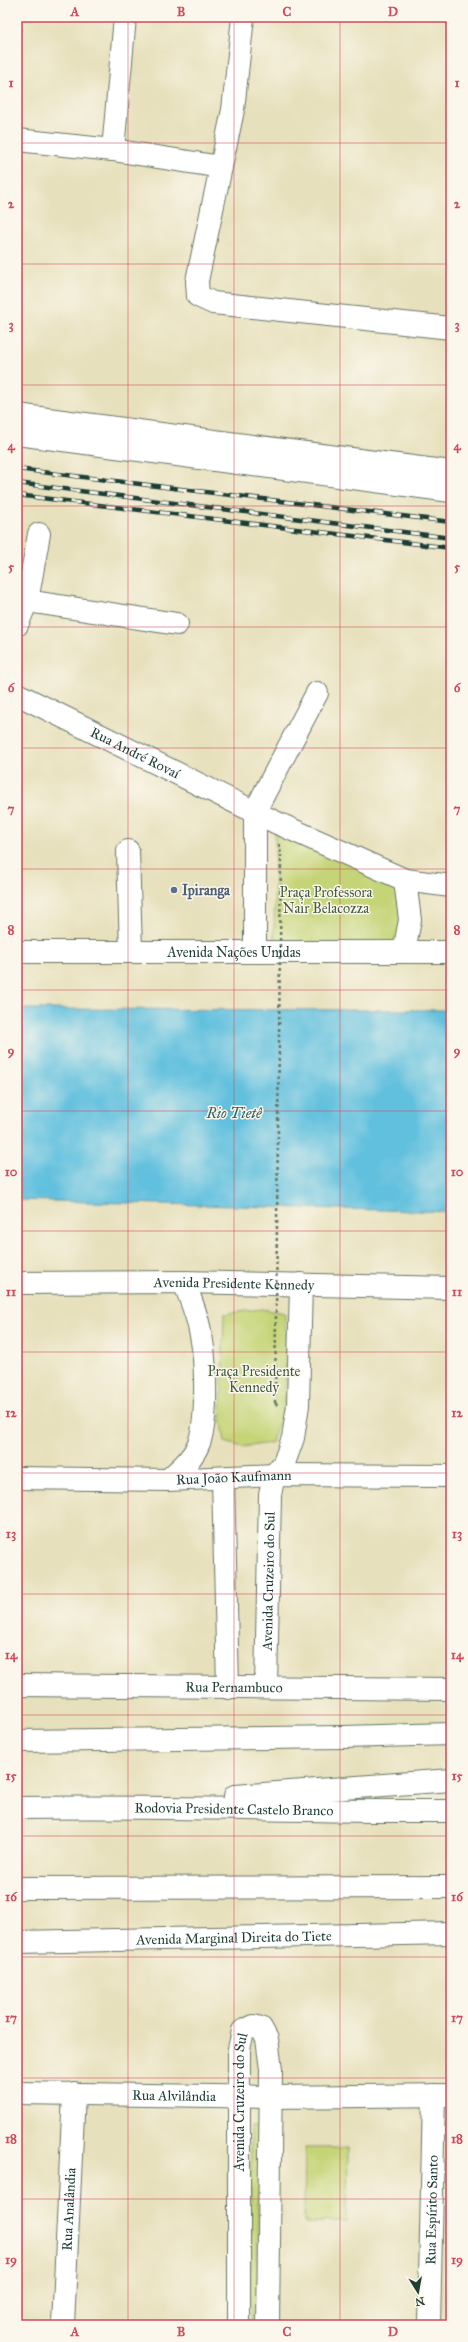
<svg xmlns="http://www.w3.org/2000/svg" width="468" height="2342" font-family="'IM FELL Great Primer',serif">
<style>
.green{fill:#c5d476;stroke:#728855}
.water{fill:#60c0de;stroke:#407e89}
.lines{fill:none;stroke-linecap:round;stroke-linejoin:round}
.minor-casing{stroke:#657664;stroke-width:24}
.major-casing{stroke:#657664;stroke-width:24}
.highway-casing{stroke:#657664;stroke-width:24}
.path{stroke:#657664;stroke-width:2.5;stroke-dasharray:3 3;stroke-linecap:butt}
.minor{stroke:#fff;stroke-width:22}
.major{stroke:#fff;stroke-width:22}
.highway{stroke:#fff;stroke-width:22}
.rail-casing{stroke:#1f3d34;stroke-width:4.5}
.rail{stroke:#fbf7ec;stroke-width:3;stroke-dasharray:9;stroke-linecap:butt}
.path-bridge{stroke:#657664;stroke-width:2.5;stroke-dasharray:3 3;stroke-linecap:butt}
.grid{fill:none;stroke:#d1495b;stroke-width:1;stroke-opacity:0.55}
.service-dot{fill:#5c6f8a;stroke:#fbf7ec;stroke-width:1.5}
.labels{text-anchor:middle;dominant-baseline:central;stroke-width:3;stroke-linejoin:round;paint-order:stroke}
.street-label{font-size:14px;fill:#1f3d34;stroke:#fbf7ec}
.service-label{font-size:14px;font-weight:bold;fill:#4e5e75;stroke:#fbf7ec;text-anchor:start}
.park-label{font-size:14px;fill:#405b41;stroke:#fbf7ec}
.water-label{font-size:15px;font-style:italic;fill:#2f5e5e;stroke:#fbf7ec}
.neatline{fill:none;stroke:#d1495b;stroke-width:1.5}
.grid-label{font-size:13px;text-anchor:middle;font-weight:bold;fill:#d1495b}
</style>
<rect width="100%" height="100%" fill="#fbf7ec"/>
<filter id="ink" filterUnits="userSpaceOnUse"><feTurbulence type="fractalNoise" baseFrequency=".025" numOctaves="2"/><feDisplacementMap in="SourceGraphic" scale="8" xChannelSelector="R" yChannelSelector="G"/><feConvolveMatrix kernelMatrix="1 2 1 2 8 2 1 2 1" color-interpolation-filters="sRGB"/></filter>
<filter id="wash" filterUnits="userSpaceOnUse"><feTurbulence type="fractalNoise" baseFrequency=".012" numOctaves="4" result="noise"/><feDisplacementMap in="SourceGraphic" scale="16" xChannelSelector="R" yChannelSelector="G"/><feGaussianBlur stdDeviation="0.9" result="paint"/><feColorMatrix in="noise" values="0 0 0 0 0 0 0 0 0 0 0 0 0 0 0 0 0 1.4 0 .05"/><feComposite in="paint" operator="in"/></filter>
<g filter="url(#wash)">
<rect width="100%" height="100%" fill="#e7e0bc"/>
<!-- green -->
<path class="green" d="M275 822 405 880 404 951 274 952Z
M261 1309 285 1313 286 1377 283 1411 271 1443 242 1447 225 1442 221 1418 224 1314Z
M251 2126 259 2127 257 2325H250Z
M305 2148H348L347 2222H304Z"/>
<!-- water -->
<path class="water" d="M17 1009 451 1010V1212L17 1200Z"/>
</g>
<g filter="url(#ink)">
<g class="lines">
<!-- minor casing -->
<g class="minor-casing">
<g id="minor">
<path d="M243 17 233 110 197 281 198 296 213 303 451 328"/>
<path d="M17 140 113 150 221 167"/>
<path d="M113 150 125 17"/>
<path d="M27 601 177 624"/>
<path d="M17 625 27 601 39 534"/>
<path id="s1" d="M17 694 275 822 405 880 451 886"/>
<path d="M128 851 131 952"/>
<path d="M404 951 410 920 405 880"/>
<path d="M255 952V811L317 693"/>
<path d="M223 1478 228 1688"/>
<path d="M168 1480C180 1469 193 1459 199 1443 208 1419 206 1356 200 1331 197 1314 190 1298 184 1282"/>
<path id="s2" d="M17 1685 451 1689"/>
<path id="s3" d="M266 1687 270 1495 274 1475 284 1463 293 1438 298 1405 301 1284"/>
<path id="s4" d="M17 2093 272 2097 451 2095"/>
<path id="s5" d="M63 2325 74 2093"/>
<path id="s6" d="M239 2325V2049L243 2031 254 2026 261 2028 267 2039 271 2069 268 2325"/>
<path id="s7" d="M429 2325 434 2095"/>
</g>
</g>
<!-- major casing -->
<g class="major-casing">
<g id="major">
<path d="M17 415 451 472"/>
<path d="M17 434 451 491"/>
<path id="s8" d="M17 952H451"/>
<path id="s9" d="M17 1283 184 1282 451 1288"/>
<path id="s10" d="M17 1478 168 1480 274 1475 451 1476"/>
</g>
</g>
<!-- highway casing -->
<g class="highway-casing">
<g id="highway">
<path d="M17 1741 343 1737 451 1734"/>
<path d="M235 1796 451 1780"/>
<path id="s11" d="M17 1808C162 1805 306 1812 451 1811"/>
<path d="M17 1888 451 1887"/>
<path id="s12" d="M17 1942 451 1933"/>
</g>
</g>
<!-- path -->
<path class="path" d="M279 844 281 855
M275 1403 279 1407"/>
<!-- minor -->
<use href="#minor" class="minor"/>
<!-- major -->
<use href="#major" class="major"/>
<!-- highway -->
<use href="#highway" class="highway"/>
<!-- rail casing -->
<g class="rail-casing">
<path id="rail" d="M17 469 451 522
M17 483 451 538
M17 495 451 548"/>
</g>
<!-- rail -->
<use href="#rail" class="rail"/>
<!-- path-bridge -->
<path class="path-bridge" d="M275 1403 281 855"/>
</g>
</g>
<!-- grid -->
<path class="grid" d="M128 17V2325M234 17V2325M340 17V2325M17 143H451M17 264H451M17 385H451M17 506H451M17 627H451M17 748H451M17 869H451M17 990H451M17 1111H451M17 1231H451M17 1352H451M17 1473H451M17 1594H451M17 1715H451M17 1836H451M17 1957H451M17 2078H451M17 2199H451"/>
<!-- markers -->
<circle class="service-dot" cx="174" cy="890" r="4"/>
<g class="labels">
<!-- street labels -->
<g class="street-label">
<text stroke="none"><textPath href="#s1" startOffset="132">Rua André Rovaí</textPath></text>
<text stroke="none"><textPath href="#s8" startOffset="217">Avenida Nações Unidas</textPath></text>
<text stroke="none"><textPath href="#s9" startOffset="217">Avenida Presidente Kennedy</textPath></text>
<text stroke="none"><textPath href="#s10" startOffset="217">Rua João Kaufmann</textPath></text>
<text stroke="none"><textPath href="#s3" startOffset="106">Avenida Cruzeiro do Sul</textPath></text>
<text stroke="none"><textPath href="#s2" startOffset="217">Rua Pernambuco</textPath></text>
<text stroke="none"><textPath href="#s11" startOffset="217">Rodovia Presidente Castelo Branco</textPath></text>
<text stroke="none"><textPath href="#s12" startOffset="217">Avenida Marginal Direita do Tiete</textPath></text>
<text stroke="none"><textPath href="#s4" startOffset="157">Rua Alvilândia</textPath></text>
<text stroke="none"><textPath href="#s6" startOffset="223">Avenida Cruzeiro do Sul</textPath></text>
<text stroke="none"><textPath href="#s5" startOffset="116">Rua Analândia</textPath></text>
<text stroke="none"><textPath href="#s7" startOffset="115">Rua Espírito Santo</textPath></text>
</g>
<!-- service labels -->
<g class="service-label">
<text x="182" y="890">Ipiranga</text>
</g>
<!-- park labels -->
<g class="park-label">
<text x="326" y="892">Praça Professora<tspan x="326" dy="16">Nair Belacozza</tspan></text>
<text x="254" y="1371">Praça Presidente<tspan x="254" dy="16">Kennedy</tspan></text>
</g>
<!-- water labels -->
<g class="water-label">
<text x="234" y="1113">Rio Tietê</text>
</g>
</g>
<!-- margin -->
<rect width="468" height="2342" fill="none" stroke="#fbf7ec" stroke-width="44"/>
<!-- north arrow -->
<g transform="translate(418 2292) rotate(169)" stroke="#fbf7ec" stroke-width="3" paint-order="stroke">
<path d="M0-3L7 15L0 10L-7 15Z" fill="#1f3d34"/>
<text y="-6" font-size="11" font-weight="bold" text-anchor="middle" fill="#1f3d34">N</text>
</g>
<rect x="22" y="22" width="424" height="2298" class="neatline"/>
<g class="grid-label">
<text x="75" y="16">A</text>
<text x="181" y="16">B</text>
<text x="287" y="16">C</text>
<text x="393" y="16">D</text>
<text x="11" y="87">1</text>
<text x="457" y="87">1</text>
<text x="11" y="208">2</text>
<text x="457" y="208">2</text>
<text x="11" y="329">3</text>
<text x="457" y="329">3</text>
<text x="11" y="450">4</text>
<text x="457" y="450">4</text>
<text x="11" y="571">5</text>
<text x="457" y="571">5</text>
<text x="11" y="692">6</text>
<text x="457" y="692">6</text>
<text x="11" y="813">7</text>
<text x="457" y="813">7</text>
<text x="11" y="934">8</text>
<text x="457" y="934">8</text>
<text x="11" y="1055">9</text>
<text x="457" y="1055">9</text>
<text x="11" y="1176">10</text>
<text x="457" y="1176">10</text>
<text x="11" y="1296">11</text>
<text x="457" y="1296">11</text>
<text x="11" y="1417">12</text>
<text x="457" y="1417">12</text>
<text x="11" y="1538">13</text>
<text x="457" y="1538">13</text>
<text x="11" y="1659">14</text>
<text x="457" y="1659">14</text>
<text x="11" y="1780">15</text>
<text x="457" y="1780">15</text>
<text x="11" y="1901">16</text>
<text x="457" y="1901">16</text>
<text x="11" y="2022">17</text>
<text x="457" y="2022">17</text>
<text x="11" y="2143">18</text>
<text x="457" y="2143">18</text>
<text x="11" y="2264">19</text>
<text x="457" y="2264">19</text>
<text x="75" y="2336">A</text>
<text x="181" y="2336">B</text>
<text x="287" y="2336">C</text>
<text x="393" y="2336">D</text>
</g>
</svg>
